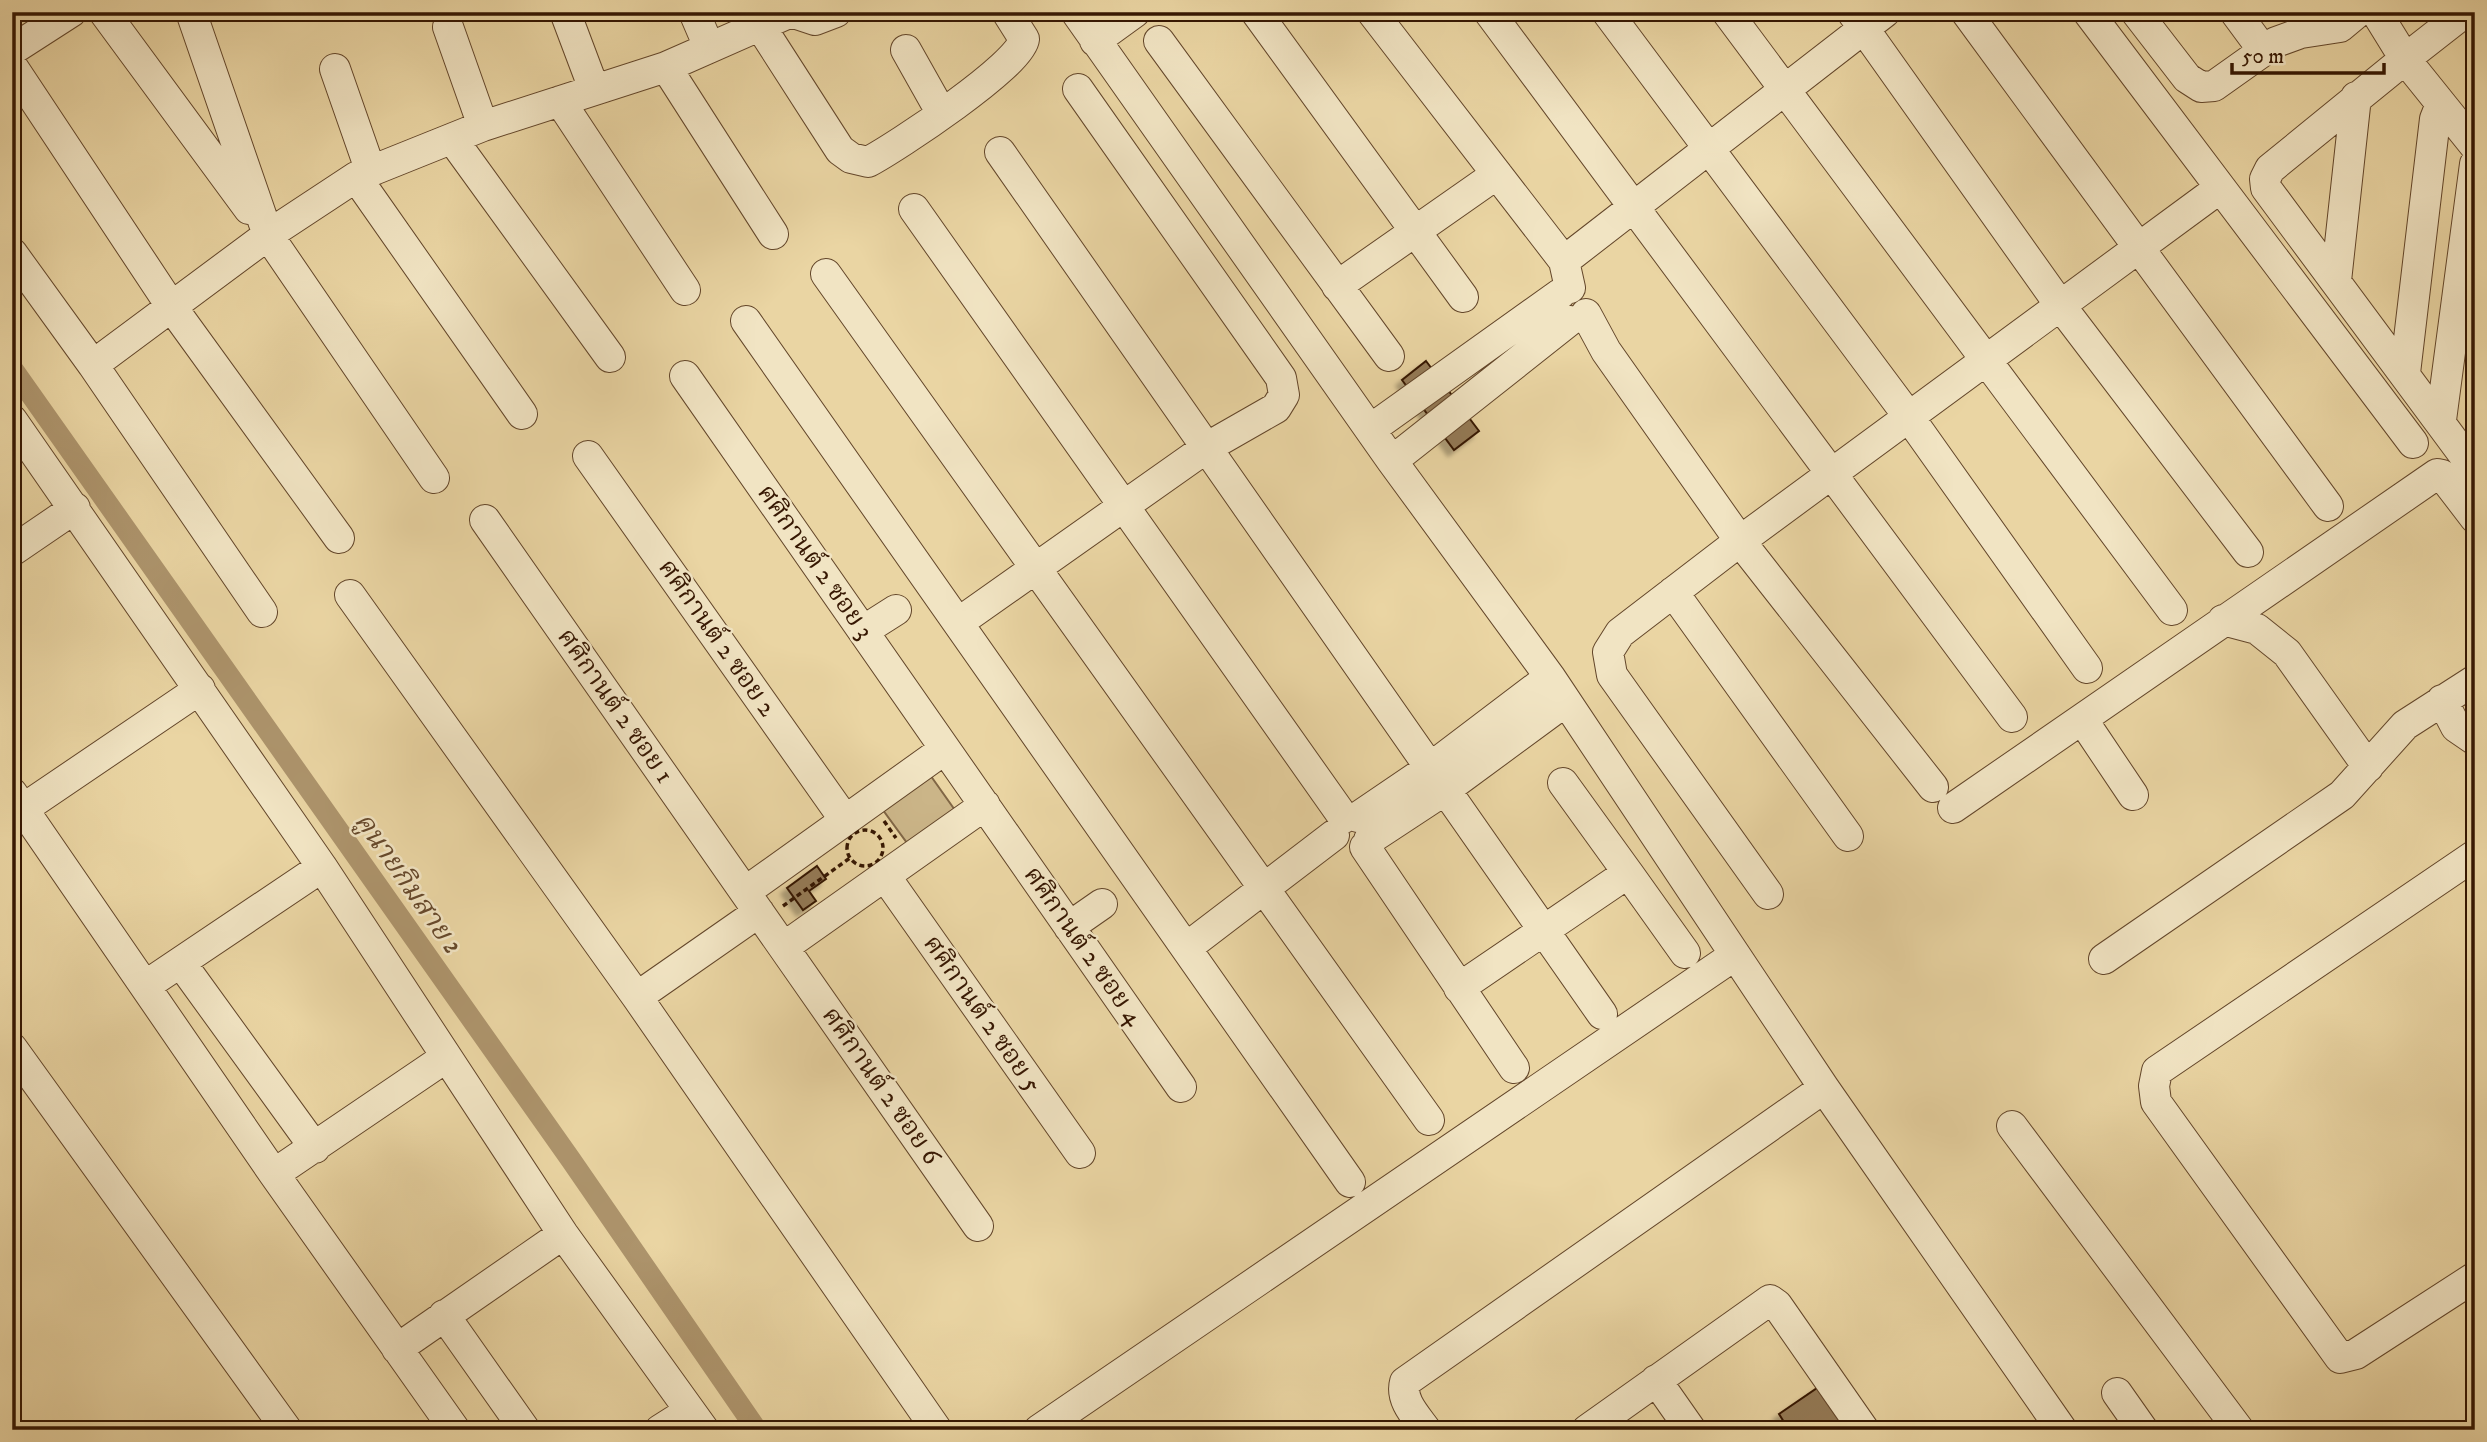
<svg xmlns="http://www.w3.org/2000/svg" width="2487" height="1442" font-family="'IM FELL DW Pica','Noto Serif Thai',serif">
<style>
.green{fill:#cbb588;stroke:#806645;stroke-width:2}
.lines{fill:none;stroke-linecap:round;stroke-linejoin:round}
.canal{stroke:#ad946c;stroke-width:21}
.building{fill:#947a56;stroke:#361702;stroke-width:2;filter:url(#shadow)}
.minor-casing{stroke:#63462a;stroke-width:32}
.path{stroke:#361702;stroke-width:3.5;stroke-dasharray:5 3.5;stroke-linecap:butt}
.minor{stroke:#f1e4c3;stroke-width:30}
.labels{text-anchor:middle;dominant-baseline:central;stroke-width:5;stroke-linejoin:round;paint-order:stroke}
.street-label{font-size:26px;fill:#361702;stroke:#f1e4c3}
.water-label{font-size:28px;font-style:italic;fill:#66492c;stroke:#f1e4c3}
</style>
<defs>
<filter id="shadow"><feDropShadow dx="-6" dy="6" stdDeviation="2" flood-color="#0004"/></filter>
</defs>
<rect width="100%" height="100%" fill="#ead5a3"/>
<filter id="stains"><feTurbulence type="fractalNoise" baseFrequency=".00286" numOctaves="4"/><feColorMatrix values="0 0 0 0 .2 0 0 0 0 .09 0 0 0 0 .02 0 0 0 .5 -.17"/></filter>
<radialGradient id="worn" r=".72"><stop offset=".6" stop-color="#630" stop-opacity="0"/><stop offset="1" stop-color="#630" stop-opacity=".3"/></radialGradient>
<!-- green -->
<path class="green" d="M928 772 957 813 910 847 880 806Z"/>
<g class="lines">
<!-- canal -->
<path class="canal" d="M12 368 571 1160 757 1430"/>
</g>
<!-- building -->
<path class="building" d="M1426 361 1479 431 1454 450 1402 380Z
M817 866 826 879 809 891 816 901 803 910 787 888Z
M1823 1384 1850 1422 1838 1430H1789L1779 1414Z"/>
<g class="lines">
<!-- minor casing -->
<g class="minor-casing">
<path id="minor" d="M104 12 249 209
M191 12 268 235 434 478
M565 12 594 89
M694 12 709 47
M1076 12 1392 461 1550 677 1824 1088 2062 1430
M1256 12 1463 297
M1372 12 1564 261 1570 288
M1489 12 2012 717
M1607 12 1909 417 2087 668
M1727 12 2172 610
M1852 12 2060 305 2248 552
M1966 12 2328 506
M2088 12 2413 443
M2136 12 2187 78 2201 87 2214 86 2276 42 2301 33 2340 27 2358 12
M2235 12 2263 50
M2376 12 2405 59 2460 16
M759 24 840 150 851 158 868 162C895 148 1022 64 1024 39L1007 12
M448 27 483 126
M1095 41 1135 12
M1159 41 1389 356
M12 50 71 12
M906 50 942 114
M12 66 171 306 339 538
M666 67 773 234
M335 69 371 172
M560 101 685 290
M453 140 610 357
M2475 146 2405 59 2270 169 2265 179 2266 188 2475 470
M1000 152 1602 1014
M356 177 522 414
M914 209 1344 818
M12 253 93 365 262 612
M1564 261 1885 12
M826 274 1429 1120
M2336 281 2356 97
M1337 286 1497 174
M1586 314 1606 351 1740 541 1933 787
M746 321 1350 1182
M93 365 268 235 356 177 483 126 666 67 791 12 815 20 836 12
M2405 373 2435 119 2441 104
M685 376 1181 1087
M12 420 322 867 563 1234 704 1430
M2441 420 2475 164
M1371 429 1560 294
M588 456 845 820
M1392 461 1569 321
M485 520 978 1226
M12 551 75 508
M1673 592 1848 836
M350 595 637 997 937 1430
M2223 620 2257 629 2287 653 2368 767
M958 623 1206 448 1276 408 1284 395 1281 378 1078 89
M863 631 896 610
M2442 700 2456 727 2475 740
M2082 719 2133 795
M1563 783 1628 873
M12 793 274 1174 455 1430
M1953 808 2437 474 2442 475 2475 518
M23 809 200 689
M1358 817 1430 768 1550 677
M1369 840 1445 790 1566 701
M1365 847 1514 1068
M2475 855 2157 1071 2154 1086 2156 1102 2340 1358 2356 1354 2475 1277
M885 876 1080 1153
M745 892 945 749
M1768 894 1612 675 1608 652 1620 633 1740 541 2220 188
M1069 927 1102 904
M784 947 985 805
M1186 948 1334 835
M2104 959 2342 795 2405 725 2475 680
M181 963 315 1148
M145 986 322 867
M1459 988 1628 873 1685 953
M637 997 759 912
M12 1048 287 1430
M2012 1126 2239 1430
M274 1174 445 1058
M444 1315 525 1430
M397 1349 563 1234
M1656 1380 1691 1430
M2117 1393 2143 1430
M660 1430 690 1411
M1039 1430 1735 955
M1426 1430C1416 1416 1400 1400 1405 1382L1824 1088
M1587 1430 1770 1300 1777 1305 1864 1430"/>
</g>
<!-- path -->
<path class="path" d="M884 821 896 838
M847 848a18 18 0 1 1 36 0a18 18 0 1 1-36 0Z
M783 906 850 858"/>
<!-- minor -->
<use href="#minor" class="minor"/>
</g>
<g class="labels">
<!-- street labels -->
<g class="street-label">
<text transform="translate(815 562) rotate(55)">ศศิกานต์ 2 ซอย 3</text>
<text transform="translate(717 638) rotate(55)">ศศิกานต์ 2 ซอย 2</text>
<text transform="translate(615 706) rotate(55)">ศศิกานต์ 2 ซอย 1</text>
<text transform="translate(1083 946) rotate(55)">ศศิกานต์ 2 ซอย 4</text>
<text transform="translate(982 1014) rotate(55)">ศศิกานต์ 2 ซอย 5</text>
<text transform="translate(881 1086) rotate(55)">ศศิกานต์ 2 ซอย 6</text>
</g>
<!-- water labels -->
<g class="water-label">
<text transform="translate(408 883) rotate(55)">คูนายกิมสาย 2</text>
</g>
</g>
<!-- margin -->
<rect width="2487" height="1442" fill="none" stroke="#ead5a3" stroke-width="42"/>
<rect x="14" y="14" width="2459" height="1414" fill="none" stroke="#361702" stroke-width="3.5"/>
<rect x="21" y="21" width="2445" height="1400" fill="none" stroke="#361702" stroke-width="2"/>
<!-- scale -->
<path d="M2232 63v10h152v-10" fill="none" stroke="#361702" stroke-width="3.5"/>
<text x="2242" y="63" font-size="21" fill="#361702" stroke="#f1e4c3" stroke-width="5" paint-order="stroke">50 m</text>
<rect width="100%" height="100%" filter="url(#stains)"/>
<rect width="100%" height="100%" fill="url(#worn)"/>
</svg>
